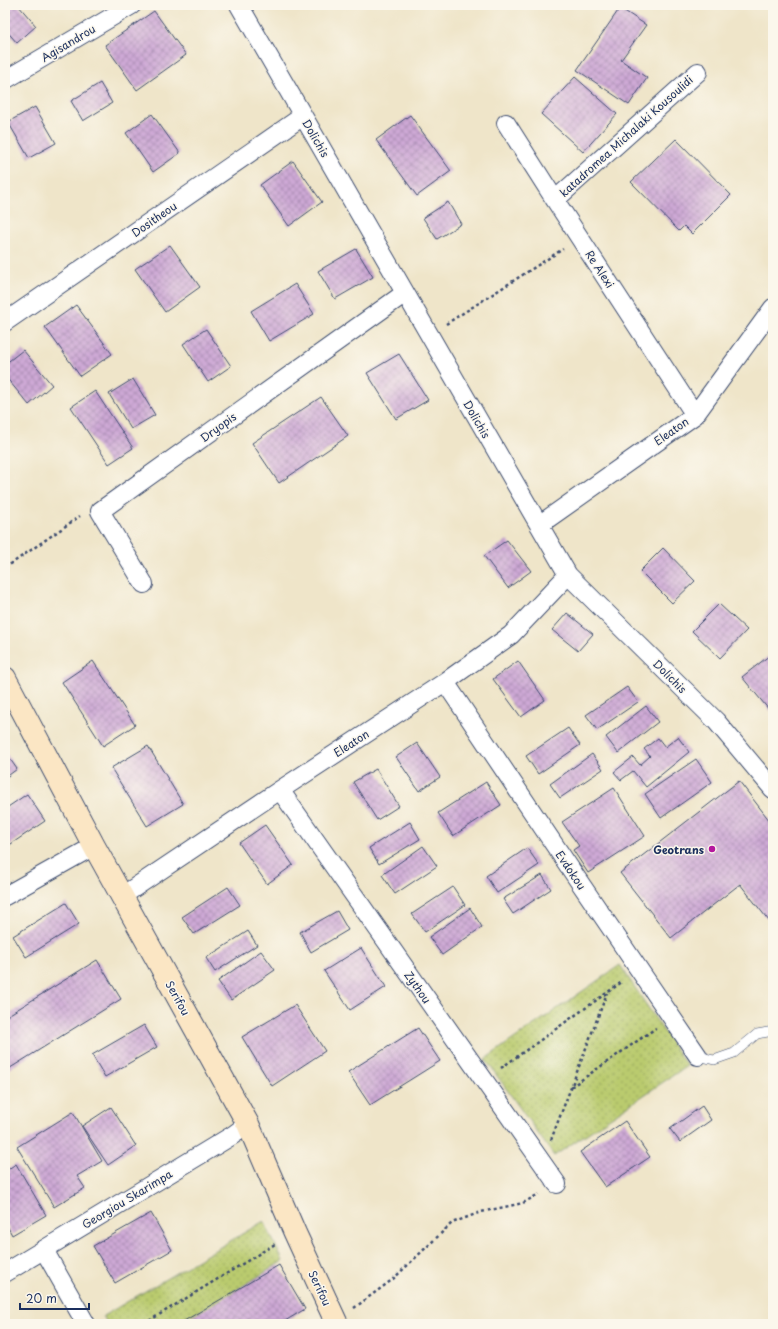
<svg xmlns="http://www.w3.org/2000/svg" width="778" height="1329" font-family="'Playpen Sans',sans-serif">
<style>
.park{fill:url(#park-dots);stroke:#6a7d66}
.building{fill:url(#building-cross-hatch)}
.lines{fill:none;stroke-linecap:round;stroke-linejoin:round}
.lane-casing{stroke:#3b4a6e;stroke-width:10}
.street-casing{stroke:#3b4a6e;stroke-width:20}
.secondary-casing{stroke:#3b4a6e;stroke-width:24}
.path{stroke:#3b4a6e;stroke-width:2.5;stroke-dasharray:3 3;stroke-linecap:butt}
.lane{stroke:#fff;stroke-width:9}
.street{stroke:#fff;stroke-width:18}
.secondary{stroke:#fbe6c4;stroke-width:22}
.poi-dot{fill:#b5179e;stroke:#fbf7ec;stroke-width:1.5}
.labels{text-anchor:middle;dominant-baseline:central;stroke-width:3;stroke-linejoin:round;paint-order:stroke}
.street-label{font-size:11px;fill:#1b2f5e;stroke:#fbf7ec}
.poi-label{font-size:11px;font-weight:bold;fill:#1b2f5e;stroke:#fbf7ec;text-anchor:end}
</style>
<defs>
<pattern id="park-dots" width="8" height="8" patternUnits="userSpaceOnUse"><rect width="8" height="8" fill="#bacb6e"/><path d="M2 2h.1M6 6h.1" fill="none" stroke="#96a55e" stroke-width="1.8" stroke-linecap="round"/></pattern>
<pattern id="building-cross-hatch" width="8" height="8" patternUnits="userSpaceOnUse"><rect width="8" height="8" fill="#cea9d5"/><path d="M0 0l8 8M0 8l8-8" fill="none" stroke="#a68ab0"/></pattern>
</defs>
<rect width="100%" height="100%" fill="#fbf7ec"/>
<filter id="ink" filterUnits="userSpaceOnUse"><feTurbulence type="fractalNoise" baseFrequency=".025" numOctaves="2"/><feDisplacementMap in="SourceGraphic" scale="8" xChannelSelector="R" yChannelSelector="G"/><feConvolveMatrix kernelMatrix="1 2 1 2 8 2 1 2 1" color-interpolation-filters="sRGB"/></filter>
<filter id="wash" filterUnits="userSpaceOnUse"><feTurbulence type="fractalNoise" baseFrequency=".012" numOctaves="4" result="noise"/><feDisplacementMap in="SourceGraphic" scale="16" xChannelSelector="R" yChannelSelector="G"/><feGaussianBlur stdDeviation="0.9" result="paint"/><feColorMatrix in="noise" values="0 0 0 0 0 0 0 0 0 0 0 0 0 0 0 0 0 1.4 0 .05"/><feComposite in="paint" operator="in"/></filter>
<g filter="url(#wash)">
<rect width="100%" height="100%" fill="#efe5c9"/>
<!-- park -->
<path class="park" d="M620 965 687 1066 554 1156 485 1059Z
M264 1221 283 1261 182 1324H108L103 1316Z"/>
<g id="blocks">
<!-- building -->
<path class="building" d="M5 5H18L36 26 17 43 5 29Z
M620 8 646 25 621 60 647 78 629 105 577 70Z
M154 11 186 55 137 90 105 45Z
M575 77 617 114 583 152 541 114Z
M100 83 112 103 83 121 71 101Z
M35 107 56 143 29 158 8 122Z
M152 114 180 153 153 172 126 133Z
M410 115 451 171 417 196 376 140Z
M676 139 731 195 692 234 684 226 679 231 631 182Z
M293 161 322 202 289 226 260 185Z
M448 202 461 224 437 239 423 218Z
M170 245 200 287 165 312 135 269Z
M356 249 373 277 335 299 318 271Z
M295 284 314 314 269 341 251 311Z
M76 305 112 354 80 376 45 327Z
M206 329 231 366 208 382 183 344Z
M23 350 52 385 29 405 5 376V364Z
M399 354 428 400 396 419 367 373Z
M133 379 155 415 131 429 109 394Z
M95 391 133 448 109 464 71 407Z
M321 397 348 436 279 483 252 443Z
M507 540 531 571 508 588 484 556Z
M663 548 695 581 672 603 640 571Z
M719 604 747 630 720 658 692 631Z
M567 613 593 634 578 651 552 630Z
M770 655 773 659V709L770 711 742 677Z
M93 661 135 725 103 746 62 682Z
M518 661 545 700 521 717 493 679Z
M627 687 638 702 597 730 586 715Z
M646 706 658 722 618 753 606 737Z
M568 728 580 745 538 774 526 756Z
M678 737 689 752 646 787 633 771 621 780 614 772 633 757 640 765 650 756 644 749 658 738 665 747Z
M417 743 440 777 419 791 396 757Z
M148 746 183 804 147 826 111 768Z
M5 752 17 769 5 778Z
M592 754 603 769 560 798 550 784Z
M696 759 712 782 661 818 645 794Z
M376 769 399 806 377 820 353 782Z
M739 781 773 825V926L740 884 671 938 620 873Z
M486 782 501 805 453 836 438 813Z
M614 788 645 836 588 873 573 850 579 846 562 822Z
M27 794 45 821 5 848V809Z
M410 822 420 839 379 864 369 848Z
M265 825 293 865 267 884 239 843Z
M423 846 437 866 395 894 382 875Z
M527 848 539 865 497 893 486 876Z
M542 875 551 889 513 914 503 899Z
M228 887 240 905 194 934 182 917Z
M453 887 465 905 425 932 412 914Z
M66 903 79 924 26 957 13 936Z
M470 908 482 927 442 955 429 937Z
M337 911 348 930 311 952 300 932Z
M248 931 257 945 215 972 206 958Z
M361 948 386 987 350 1010 324 971Z
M261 951 275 970 231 1000 218 981Z
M97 960 121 999 7 1070 5 1067V1017Z
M295 1005 325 1051 272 1086 242 1037Z
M144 1025 157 1047 105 1077 92 1055Z
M418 1028 440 1061 370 1105 348 1072Z
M702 1106 711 1120 680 1142 670 1129Z
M111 1107 136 1146 108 1165 82 1126Z
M73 1112 102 1161 77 1176 85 1188 54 1207 17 1147Z
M625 1121 650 1157 605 1187 580 1152Z
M16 1164 46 1215 12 1235 5 1222V1171Z
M151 1213 172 1250 115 1283 93 1246Z
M279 1265 305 1309 280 1324H186L184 1321Z"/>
</g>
</g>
<g filter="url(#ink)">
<use href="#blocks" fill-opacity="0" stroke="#3b4a6e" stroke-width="1"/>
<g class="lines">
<!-- lane casing -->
<g class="lane-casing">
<path id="lane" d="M698 1056 714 1060 734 1053 757 1034 773 1031"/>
</g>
<!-- street casing -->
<g class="street-casing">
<path id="street" d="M239 5 568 575 716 721 773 789
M5 80 132 5
M506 123 555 200 695 415
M555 200 698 72
M5 322 303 116
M539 525 695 415 773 308
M144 584 100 511 405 293
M445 682 578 880 698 1056
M280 790 557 1184
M5 896 94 846
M122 896 280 790 445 682 511 635 568 575
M44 1250 86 1324
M5 1273 233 1135 248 1124"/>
</g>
<!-- secondary casing -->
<g class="secondary-casing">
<path id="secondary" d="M5 678 94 846 248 1124 295 1233 337 1324"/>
</g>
<!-- path -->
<path class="path" d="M446 324 563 249
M5 568 80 516
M501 1068 622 982
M571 1087 656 1028
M551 1140 607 993
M354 1308 392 1280 452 1223 481 1212 523 1203 539 1194
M144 1324 275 1244"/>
<!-- lane -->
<use href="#lane" class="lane"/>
<!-- street -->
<use href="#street" class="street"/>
<!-- secondary -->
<use href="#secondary" class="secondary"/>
</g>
</g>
<!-- markers -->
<circle class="poi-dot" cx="712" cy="849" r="4"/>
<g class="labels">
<!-- street labels -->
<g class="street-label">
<text transform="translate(68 43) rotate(-31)">Agisandrou</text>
<text transform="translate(626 136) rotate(-42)">katadromea Michalaki Kousoulidi</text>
<text transform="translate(316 138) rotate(60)">Dolichis</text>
<text transform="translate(154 219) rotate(-35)">Dositheou</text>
<text transform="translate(600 269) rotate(57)">Re Alexi</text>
<text transform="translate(477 419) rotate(60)">Dolichis</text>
<text transform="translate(218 427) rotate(-36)">Dryopis</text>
<text transform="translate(671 431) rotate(-35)">Eleaton</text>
<text transform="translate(670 676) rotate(45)">Dolichis</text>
<text transform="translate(351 743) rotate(-33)">Eleaton</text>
<text transform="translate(571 870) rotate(56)">Evdokou</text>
<text transform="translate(418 987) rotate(55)">Zythou</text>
<text transform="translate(178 998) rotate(61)">Serifou</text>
<text transform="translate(127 1199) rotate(-31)">Georgiou Skarimpa</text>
<text transform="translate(320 1288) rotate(65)">Serifou</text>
</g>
<!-- poi labels -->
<g class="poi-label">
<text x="704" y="849">Geotrans</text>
</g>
</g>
<!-- margin -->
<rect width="778" height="1329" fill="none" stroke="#fbf7ec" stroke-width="20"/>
<!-- scale -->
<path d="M20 1303v6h69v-6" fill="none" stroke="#1b2f5e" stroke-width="2"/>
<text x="26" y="1303" font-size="12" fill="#1b2f5e" stroke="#fbf7ec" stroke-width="3" paint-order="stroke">20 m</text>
</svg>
